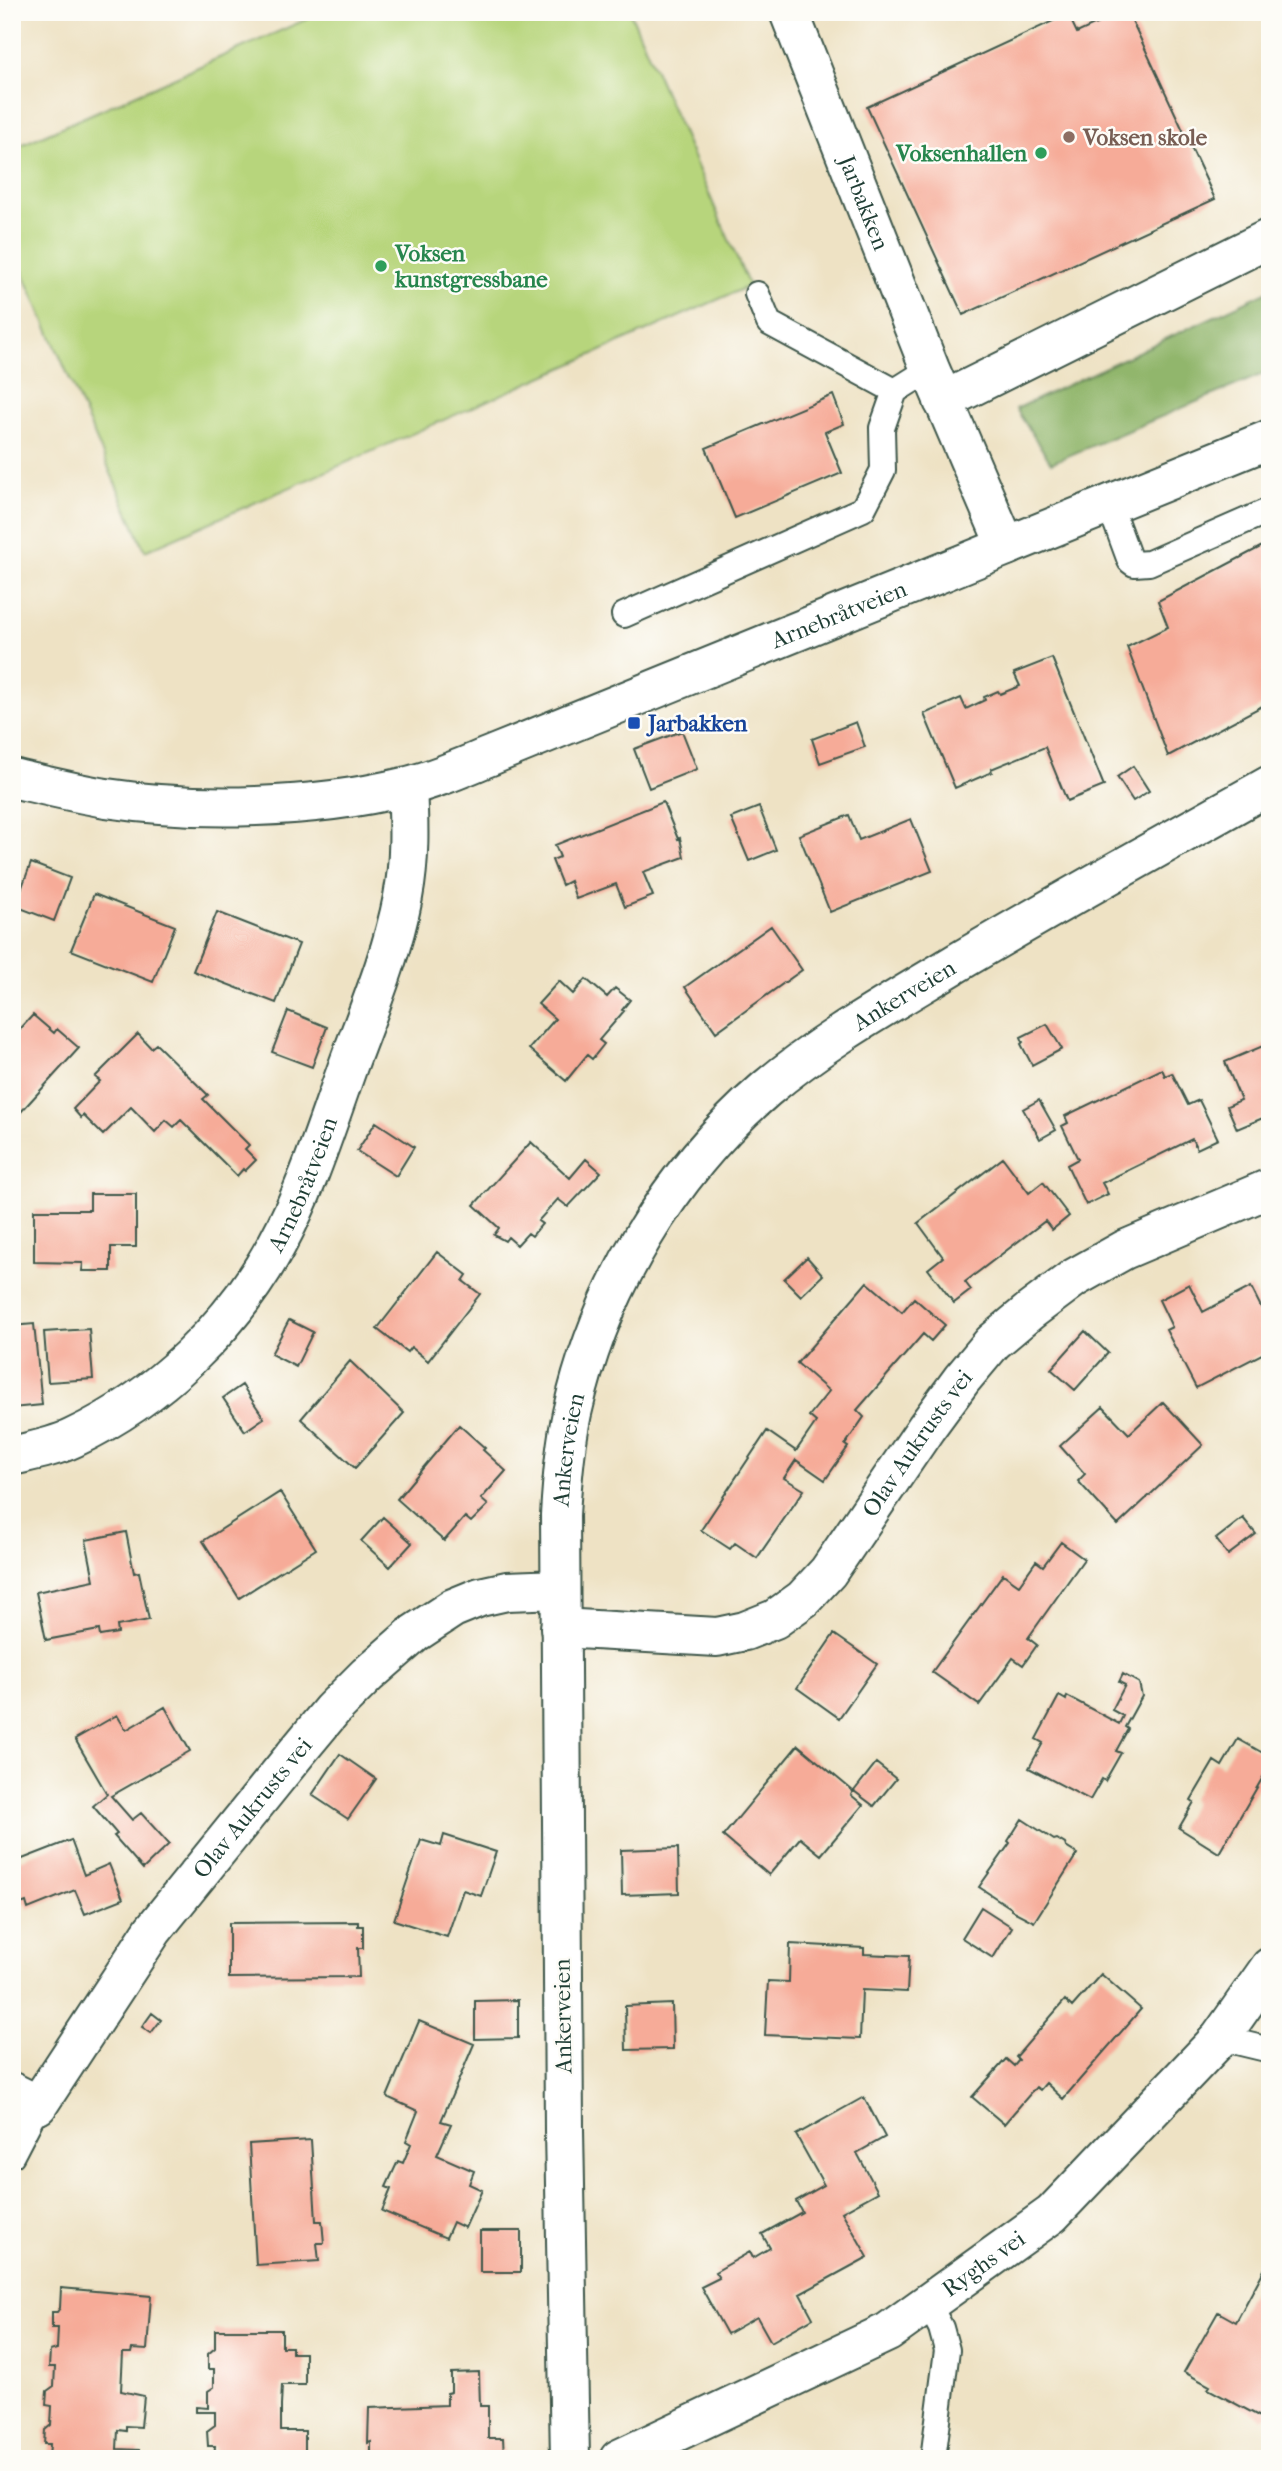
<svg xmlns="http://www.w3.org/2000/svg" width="1282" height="2471" font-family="'IM FELL French Canon',serif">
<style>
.green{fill:#b7d57c;stroke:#6b8958;stroke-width:2}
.forest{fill:#91b66c;stroke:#587a50;stroke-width:2}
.building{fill:#f6ab98}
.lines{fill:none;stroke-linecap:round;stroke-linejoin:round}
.service-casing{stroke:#3e564a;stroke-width:28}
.minor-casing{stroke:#3e564a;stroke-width:42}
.tertiary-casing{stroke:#3e564a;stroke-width:42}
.secondary-casing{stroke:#3e564a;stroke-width:42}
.service{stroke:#fff;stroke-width:24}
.minor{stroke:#fff;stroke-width:38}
.tertiary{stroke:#fff;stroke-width:38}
.secondary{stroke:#fff;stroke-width:38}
.education-dot{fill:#8d6e63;stroke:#fdfcf7;stroke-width:2.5}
.leisure-dot{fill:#2e9e5b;stroke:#fdfcf7;stroke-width:2.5}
.transit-dot{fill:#1a4fb4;stroke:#fdfcf7;stroke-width:2.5}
.labels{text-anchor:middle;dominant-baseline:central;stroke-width:5;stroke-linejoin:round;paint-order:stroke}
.education-label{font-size:23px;font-weight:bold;fill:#785e54;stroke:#fdfcf7;text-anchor:start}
.leisure-label{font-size:23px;font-weight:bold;fill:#27864d;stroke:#fdfcf7;text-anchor:end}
.street-label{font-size:23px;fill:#1f3d34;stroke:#fdfcf7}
.transit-label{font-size:23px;font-weight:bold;fill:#164399;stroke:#fdfcf7;text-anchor:start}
</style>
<rect width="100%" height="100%" fill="#fdfcf7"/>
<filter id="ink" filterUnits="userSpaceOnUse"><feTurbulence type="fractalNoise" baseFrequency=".0143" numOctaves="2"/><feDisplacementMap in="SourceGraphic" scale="14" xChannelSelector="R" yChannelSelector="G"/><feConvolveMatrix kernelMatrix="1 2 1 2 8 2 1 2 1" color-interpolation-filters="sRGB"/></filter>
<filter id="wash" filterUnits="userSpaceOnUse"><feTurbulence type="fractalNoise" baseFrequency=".00686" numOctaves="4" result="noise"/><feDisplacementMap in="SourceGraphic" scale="28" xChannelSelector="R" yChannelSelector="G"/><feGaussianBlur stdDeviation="1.57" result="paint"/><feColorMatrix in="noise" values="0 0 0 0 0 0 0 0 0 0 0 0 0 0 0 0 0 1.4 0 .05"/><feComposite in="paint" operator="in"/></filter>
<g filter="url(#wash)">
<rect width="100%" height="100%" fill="#eee2c4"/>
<!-- green -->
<path class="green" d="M323 12H630L749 286 145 551 12 247V149Z"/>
<!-- forest -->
<path class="forest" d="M1270 290V371L1051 463 1016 409Z"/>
<g id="blocks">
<!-- building -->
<path class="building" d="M1122 12H1128L1215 199 963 315 867 107 1068 14 1077 33Z
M833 395 844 424 825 432 842 473 735 518 706 448Z
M1270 542V702L1168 756 1127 647 1168 627 1158 601Z
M1052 658 1104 786 1067 801 1045 747 991 769 992 772 955 788 924 714 961 698 966 709 985 700 984 697 998 691 1000 694 1020 686 1014 673Z
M856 722 865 747 820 763 812 739Z
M682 731 697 769 649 788 634 749Z
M1133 766 1149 791 1133 801 1117 777Z
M663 802 678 839 680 838 684 857 643 872 653 896 625 907 616 884 576 899 570 881 562 885 552 860 560 857 555 845Z
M759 807 776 850 749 861 731 818Z
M849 815 859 840 911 819 932 871 830 912 799 835Z
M31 863 70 878 54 921 15 906Z
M94 894 175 926 153 982 71 950Z
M217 912 299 944 276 1003 193 971Z
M771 926 802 970 716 1032 685 987Z
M586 979 607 997 615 988 630 1000 622 1010 624 1011 599 1040 604 1044 592 1059 587 1055 566 1081 529 1049 555 1019 538 1004 559 981 573 994Z
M288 1011 327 1027 312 1067 272 1052Z
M33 1015 54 1033 57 1029 79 1048 19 1114 12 1108V1038Z
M1047 1024 1062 1049 1032 1065 1021 1044 1023 1042 1021 1037Z
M138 1034 151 1048 156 1044 208 1095 203 1099 249 1145 245 1149 256 1160 245 1171 243 1169 237 1176 181 1120 174 1127 166 1120 155 1132 131 1107 103 1135 83 1115 81 1118 73 1109 100 1081 95 1077Z
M1270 1043V1115L1237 1129 1227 1106 1241 1100 1225 1062Z
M1162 1069 1165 1076 1172 1073 1188 1105 1199 1100 1218 1139 1197 1149 1192 1139 1102 1183 1108 1194 1086 1205 1067 1165 1078 1159 1062 1126 1068 1123 1065 1116Z
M1039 1100 1056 1130 1040 1139 1023 1109Z
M376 1122 414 1147 396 1176 357 1151Z
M531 1142 570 1178 586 1159 601 1172 568 1207 558 1199 538 1221 542 1224 532 1236 528 1233 517 1245 508 1237 505 1241 494 1235 499 1228 474 1205Z
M1003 1158 1029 1193 1043 1182 1069 1216 1052 1230 1045 1221 965 1282 971 1290 954 1303 928 1269 943 1257 918 1223Z
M90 1194H136V1247H111V1271H82L83 1263 34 1262V1210H90Z
M437 1252 467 1275 463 1281 480 1294 428 1361 411 1347 407 1352 377 1329Z
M807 1257 823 1275 801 1296 784 1279Z
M867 1282 902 1312 914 1298 945 1325 931 1341 923 1334 857 1410 864 1417 845 1445 848 1447 825 1480 796 1460 784 1478 804 1490 757 1558 735 1543 730 1549 701 1530 767 1431 796 1451 816 1422 809 1416 829 1391 797 1363Z
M1189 1284 1203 1312 1251 1287 1270 1325V1350L1196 1388 1166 1330 1172 1327 1159 1300Z
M289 1320 313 1332 296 1367 271 1354Z
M34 1324 42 1405 12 1408V1326Z
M89 1329 93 1379 48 1382 44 1332Z
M1085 1331 1108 1353 1075 1390 1051 1369Z
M350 1361 404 1413 355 1468 301 1419Z
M242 1385 264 1418 245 1431 223 1398Z
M1163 1402 1203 1445 1118 1525 1078 1481 1085 1474 1060 1446 1103 1407 1129 1434Z
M459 1425 485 1448 483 1450 506 1471 481 1499 488 1505 471 1522 465 1517 444 1541 397 1499Z
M280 1492 316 1549 239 1598 203 1541Z
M383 1517 412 1543 390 1567 361 1541Z
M1243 1518 1256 1534 1228 1555 1216 1539Z
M126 1532 134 1573 139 1572 149 1620 117 1626 118 1633 100 1636 99 1630 46 1640 36 1592 94 1580 86 1540Z
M1061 1542 1084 1559 1028 1638 1037 1645 1023 1665 1013 1658 979 1705 932 1672 1003 1574 1019 1585 1036 1561 1043 1566Z
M834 1634 877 1664 839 1718 797 1688Z
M1123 1674 1139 1683 1142 1696 1125 1727 1128 1729 1116 1751 1121 1753 1105 1781 1102 1779 1090 1800 1029 1768 1043 1743 1036 1739 1059 1696 1066 1700 1067 1696 1119 1724 1123 1716 1112 1710 1125 1685 1119 1682Z
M165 1707 190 1751 111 1796 132 1820 141 1813 169 1844 143 1869 114 1836 117 1834 93 1806 107 1794 75 1739 117 1715 126 1730Z
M1238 1739 1270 1757V1765L1219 1853 1179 1828 1194 1802 1191 1800 1214 1761 1222 1766Z
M798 1745 853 1791 851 1795 863 1805 821 1855 800 1838 769 1875 723 1836Z
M340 1754 376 1779 348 1819 312 1795Z
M876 1763 896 1779 874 1806 854 1791Z
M1022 1819 1054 1840 1057 1839 1065 1844 1066 1847 1077 1854 1034 1922 1011 1910V1908L979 1887 1010 1843 1008 1841Z
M444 1835 496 1852 481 1896 463 1890 447 1937 394 1920 421 1840 441 1846Z
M71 1840 84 1875 109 1864 123 1899 85 1914 75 1890 28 1909 26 1902 12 1907V1863Z
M678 1848 679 1893 622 1895 621 1850Z
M981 1907 1012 1927 993 1958 962 1938Z
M358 1922V1926H363V1948H358L359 1977 229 1978V1923Z
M790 1944 864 1948V1954L909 1956 907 1992 862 1990 860 2039 765 2035 768 1981 789 1982Z
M1101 1974 1141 2009 1063 2099 1046 2083 1040 2090 1036 2087 1004 2124 972 2097 1006 2059 1014 2066 1019 2060 1016 2057 1065 2000 1072 2007Z
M518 2000V2038L475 2039V2001Z
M672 2004 673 2049 626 2050 625 2006Z
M152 2013 161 2020 151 2033 142 2027Z
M419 2021 474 2044 441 2121 451 2124 437 2155 474 2171 469 2184 482 2190 465 2228 453 2222 446 2238 382 2211 391 2189 386 2187 398 2161 403 2163 411 2144 406 2141 418 2111 387 2097Z
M864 2097 885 2137 857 2153 878 2192 842 2212 868 2257 800 2294 813 2318 771 2342 757 2317 727 2334 701 2287 719 2278 715 2272 750 2252 753 2258 770 2248 762 2234 802 2212 796 2201 824 2185 796 2135Z
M311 2140 316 2221H322L324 2243H317L319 2261 256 2265 249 2144Z
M480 2231H521V2272H480Z
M1270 2259V2419L1265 2416 1264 2419 1208 2389 1210 2386 1184 2372 1218 2312 1236 2322Z
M61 2288 151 2296 147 2350 132 2349 131 2353H123L121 2391 144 2396 141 2427 126 2426V2431L118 2430 117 2449 139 2450V2459H49L50 2444H44L45 2430 51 2425 52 2406 46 2405 47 2391 54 2386 55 2367H49L50 2351 57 2349 58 2328H52V2312H57L60 2308Z
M215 2330H282V2347H292V2353H305V2385H282L281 2406V2431H305V2459H214L215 2446H208L207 2431 215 2425V2412H196V2407L208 2408V2391L214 2387V2369H208V2354L215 2348Z
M479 2372 480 2406H488V2438H503L504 2456H490V2459H371V2442L368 2443 369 2408 447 2405V2393L451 2392V2373Z"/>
</g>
</g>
<g filter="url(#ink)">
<use href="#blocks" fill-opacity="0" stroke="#3e564a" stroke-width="2"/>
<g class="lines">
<!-- service casing -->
<g class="service-casing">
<path id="service" d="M757 294 769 323 895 391 930 369
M1109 504 1130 561 1134 564 1149 563 1270 510
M624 615 863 509 883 470 882 428 895 391
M1220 2038 1270 2050
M12 2155 38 2105
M928 2303 941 2328 947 2350 933 2459"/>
</g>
<!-- minor casing -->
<g class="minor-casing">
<g id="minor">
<path id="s1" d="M789 12 930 369 1006 546"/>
<path d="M943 401 1270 238"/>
<path id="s2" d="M12 1456C33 1451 54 1447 73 1438 158 1398 232 1327 277 1244 308 1187 327 1124 349 1063 369 1009 392 954 403 897 410 861 409 824 407 787"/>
<path id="s3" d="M560 1628 717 1637 745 1631 775 1619 803 1599 828 1572 926 1428 962 1379 993 1342 1030 1311 1074 1278 1124 1250 1270 1188"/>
<path id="s4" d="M12 2092 38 2105 153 1930 298 1751 332 1710 367 1675 415 1633 453 1608 480 1597 507 1591 560 1589"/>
<path id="s5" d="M619 2459 888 2332 1052 2214 1220 2038 1270 1967"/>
</g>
</g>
<!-- tertiary casing -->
<g class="tertiary-casing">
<g id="tertiary">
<path id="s6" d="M12 778C43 785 75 793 106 798 198 812 314 809 404 787 435 780 465 766 495 754L1270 439"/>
</g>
</g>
<!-- secondary casing -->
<g class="secondary-casing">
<g id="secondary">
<path id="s7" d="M570 2459 564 2130 560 1515C562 1481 565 1446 572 1413 600 1289 670 1172 766 1089 824 1040 891 1003 955 964 1059 902 1165 844 1270 785"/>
</g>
</g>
<!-- service -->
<use href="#service" class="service"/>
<!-- minor -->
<use href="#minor" class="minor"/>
<!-- tertiary -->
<use href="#tertiary" class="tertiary"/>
<!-- secondary -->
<use href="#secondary" class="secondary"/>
</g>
</g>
<!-- markers -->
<circle class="education-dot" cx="1069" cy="137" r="7"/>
<g class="leisure-dot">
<circle cx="1041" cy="153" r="7"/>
<circle cx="381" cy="266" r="7"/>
</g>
<rect class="transit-dot" x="627" y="716" width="14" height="14" rx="3.5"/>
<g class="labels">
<!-- education labels -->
<g class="education-label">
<text x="1083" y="137">Voksen skole</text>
</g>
<!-- leisure labels -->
<g class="leisure-label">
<text x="1027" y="153">Voksenhallen</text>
<text x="395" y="253" text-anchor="start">Voksen<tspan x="395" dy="26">kunstgressbane</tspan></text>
</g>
<!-- street labels -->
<g class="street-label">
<text stroke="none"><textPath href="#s1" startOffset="205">Jarbakken</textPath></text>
<text stroke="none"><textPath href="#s6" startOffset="864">Arnebråtveien</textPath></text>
<text stroke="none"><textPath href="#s7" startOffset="1598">Ankerveien</textPath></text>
<text stroke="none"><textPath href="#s2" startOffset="415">Arnebråtveien</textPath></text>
<text stroke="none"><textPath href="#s3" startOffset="446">Olav Aukrusts vei</textPath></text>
<text stroke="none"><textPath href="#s7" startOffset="1010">Ankerveien</textPath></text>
<text stroke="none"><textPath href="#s4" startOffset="396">Olav Aukrusts vei</textPath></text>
<text transform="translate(563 2016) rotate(-91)">Ankerveien</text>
<text stroke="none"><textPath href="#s5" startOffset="415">Ryghs vei</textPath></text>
</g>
<!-- transit labels -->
<g class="transit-label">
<text x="648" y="723">Jarbakken</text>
</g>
</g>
<!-- margin -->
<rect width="1282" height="2471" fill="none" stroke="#fdfcf7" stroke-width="42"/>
</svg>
